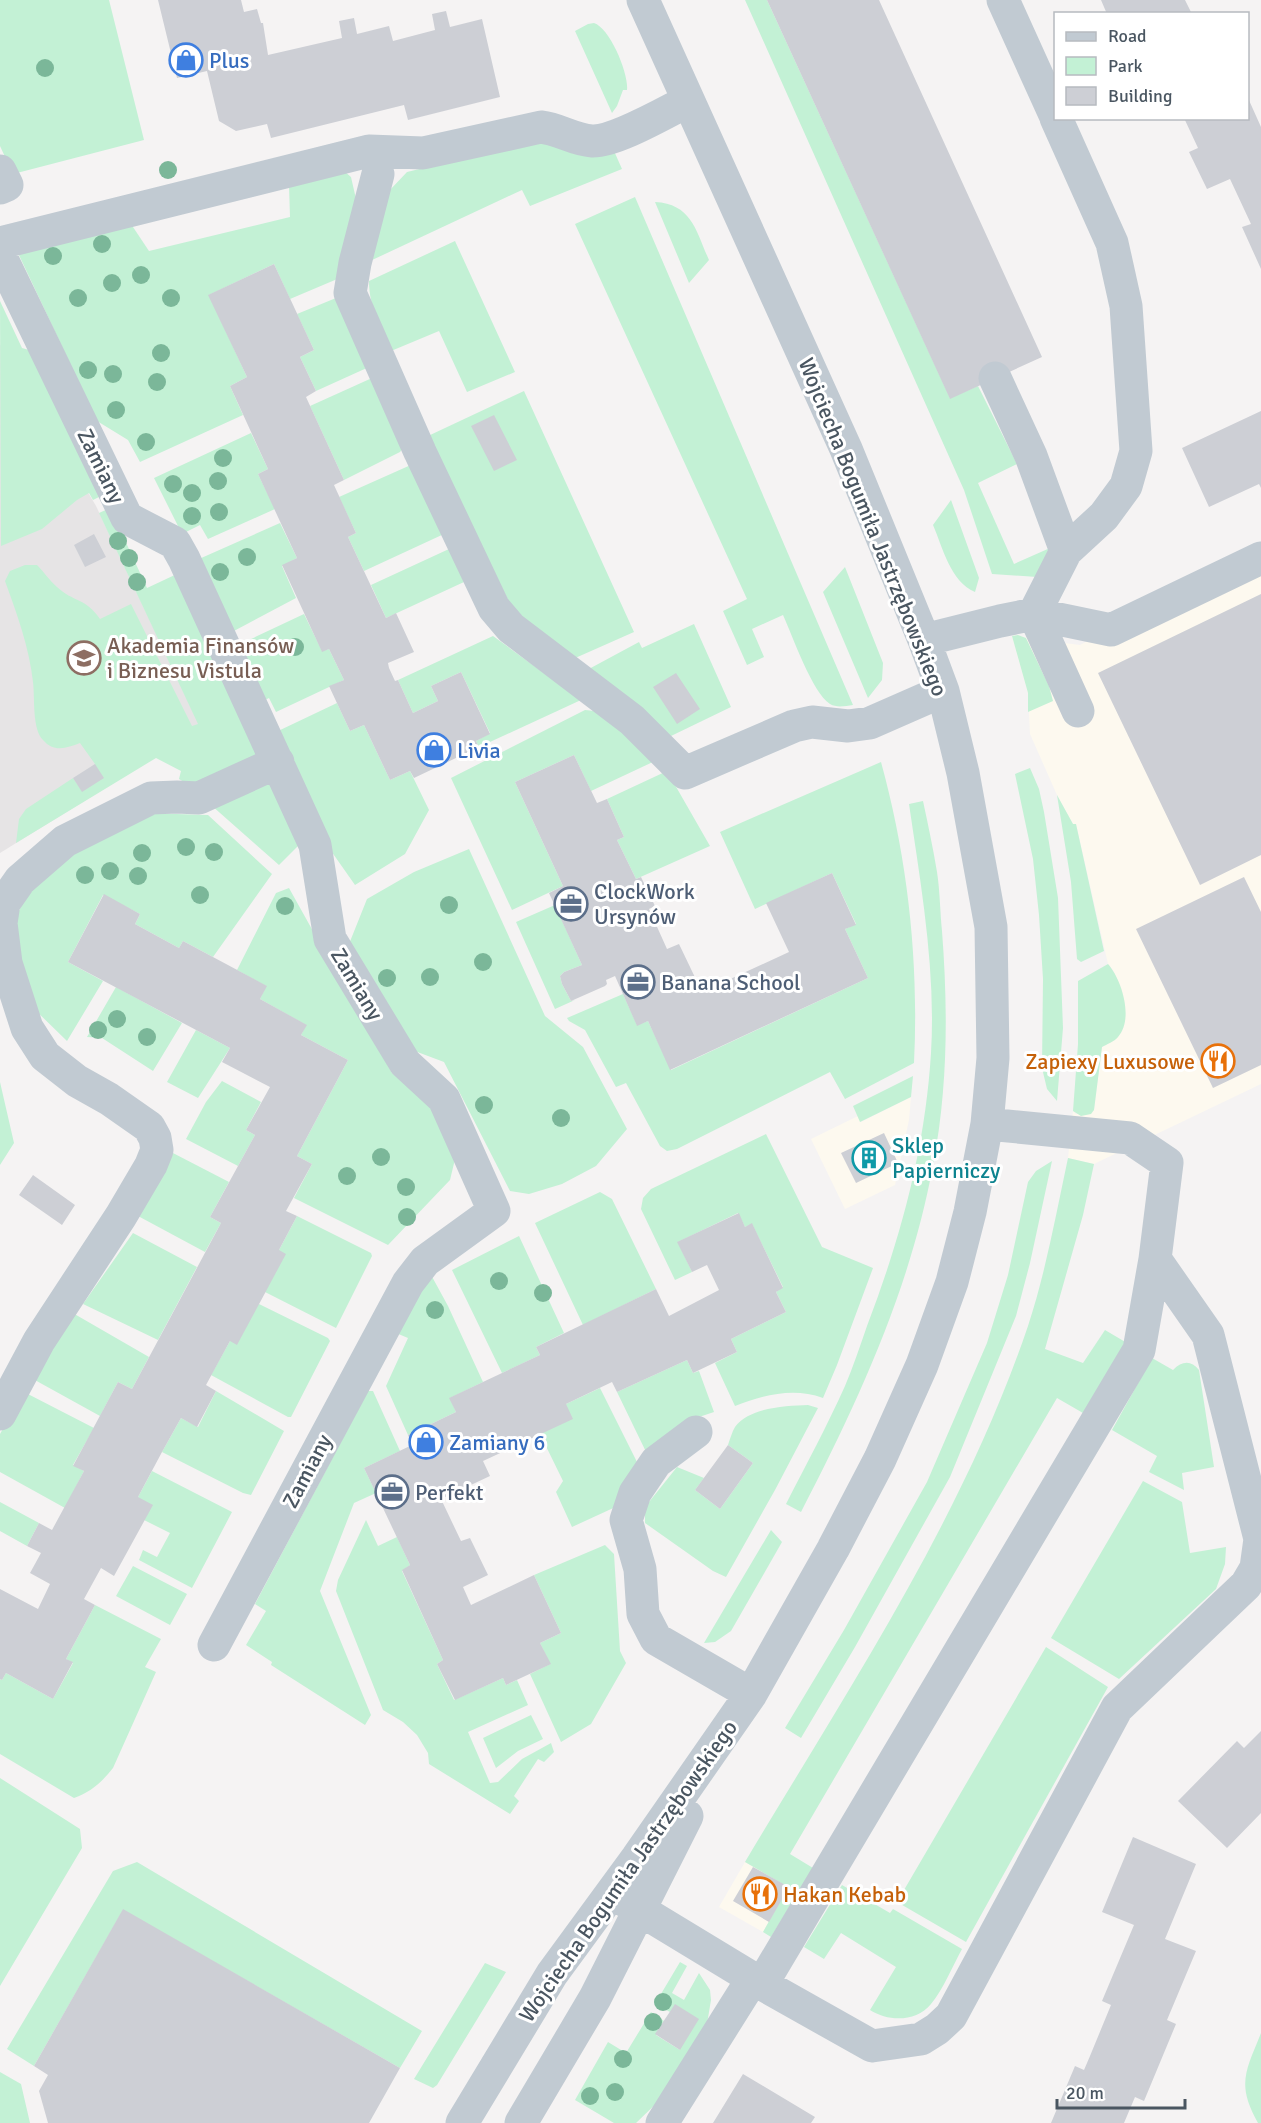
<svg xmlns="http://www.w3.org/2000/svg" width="1261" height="2123" font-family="Signika,sans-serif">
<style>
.commercial{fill:#fdf9ef}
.education{fill:#e6e4e5}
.green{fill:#c3f1d5}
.building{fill:#cdcfd5}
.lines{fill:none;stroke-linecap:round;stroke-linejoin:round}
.minor{stroke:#c1cad2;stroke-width:33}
.tree{fill:#7bb799}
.labels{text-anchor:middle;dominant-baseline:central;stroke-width:6;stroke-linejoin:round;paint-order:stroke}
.shop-label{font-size:22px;fill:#366cbe;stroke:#fff;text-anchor:start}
.street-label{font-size:22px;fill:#4a5661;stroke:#fff}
.education-label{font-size:22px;fill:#785e54;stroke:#fff;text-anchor:start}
.service-label{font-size:22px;fill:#4e5e75;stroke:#fff;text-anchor:start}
.food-label{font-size:22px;fill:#c56008;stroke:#fff;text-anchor:end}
.culture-label{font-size:22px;fill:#0d838f;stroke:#fff;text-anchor:start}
</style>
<rect width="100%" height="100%" fill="#f5f3f3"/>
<!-- commercial -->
<path class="commercial" d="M1261 546V1084L1094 1164 1068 1158 1073 1111 1076 1114 1094 1110 1102 1047 1111 1042 1125 1012 1118 981 1113 970 1108 964 1076 824H1073L1057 795 1030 734 1028 693 1012 636 1018 635 1026 638 1080 645Z
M911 1097 909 1120 895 1185 845 1209 811 1139 858 1116 861 1122Z
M745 1862 789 1887 763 1932 719 1907Z"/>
<!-- education -->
<path class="education" d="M0 344 96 506 201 729 0 853Z"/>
<!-- green -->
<path class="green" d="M0 0H109L144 140 13 174 0 146Z
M745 0H767L950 398 978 386 1017 464 978 483 1014 564 1050 548 1037 577 992 574 964 490Z
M594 23C610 28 629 74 627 90H623L617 106 612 113 575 31 588 24Z
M535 141 614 151 622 169 530 206 522 190 370 261 389 191 407 172Z
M344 171 351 177 356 199 342 277 290 299 274 264 209 295 247 377 230 386 243 415 140 462 128 440 97 421 18 253 131 224 149 251 290 217 289 185Z
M635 197 853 705C845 706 837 708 830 704 812 692 793 637 783 615L752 629 764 657 747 665 723 611 747 599 575 224Z
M655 202C692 204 696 231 709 260L689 283Z
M455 241 515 372 467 392 439 331 391 351C381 328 369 307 369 281Z
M336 298 369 367 316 391 300 357 314 350 297 314Z
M0 301 22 348 36 352 103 495 93 500 89 493 77 500 42 529 1 546Z
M372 378 402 449 400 452 344 480 310 406Z
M524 391 634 632 573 659 512 608 428 436Z
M251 433 268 469 258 474 275 509 208 539 200 525 182 534 154 478Z
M413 464 444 534 364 571 348 537 356 533 339 497Z
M951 500 979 578 975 592C950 581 943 548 933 525Z
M110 508 147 588 179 573 260 758 199 791 179 779 181 771 156 758 16 843 19 819 26 809 73 778 82 791 95 764 80 743C67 748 54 753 43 740 32 729 35 698 33 682 29 647 17 614 5 581L10 571 25 565H37C44 572 50 581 57 587 73 602 86 598 100 619L131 604 192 726 198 724 99 513Z
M280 523 297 558 282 566 296 598 232 632 199 559Z
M449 549 464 582 386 618 371 585Z
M845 567 883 663 882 680 868 698 823 592Z
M304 614 322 651 329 649 344 680 276 712 269 698 261 702 234 647Z
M694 624 731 707 671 736 587 670 639 642 642 648Z
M1018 635 1026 638 1049 686 1053 701 1028 712V693L1012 636Z
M493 636 581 700 479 747 476 741 490 733 461 672 431 686 438 701 413 713 398 680Z
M337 703 350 731 364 725 390 780 410 771 429 810 405 854 355 885 329 848 276 732Z
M585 710C613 710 636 743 655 761L591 791 574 755 515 782 563 886 512 910 451 778Z
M881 762C908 860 919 962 914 1063L845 1099 830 1072 677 1149 667 1151 660 1146 626 1083 616 1087 585 1030 569 1021 567 1018 623 994 637 1025 648 1021 671 1070 868 978 845 929 856 924 832 873 755 909 720 832Z
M1030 768 1039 789 1044 812 1058 898 1063 1028 1057 1101 1047 1089 1042 1068 1043 979 1039 915 1033 859 1015 774Z
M667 771 710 846 636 879 617 840 624 837 607 799Z
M271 781 306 838 279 865 211 805Z
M1057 795 1073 824H1076L1104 951 1081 962 1077 959 1071 882Z
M923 801C928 824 933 848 937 872 940 891 940 911 942 931 948 1009 948 1088 933 1165 911 1287 858 1402 801 1512L786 1504C806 1465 827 1426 845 1386 853 1367 860 1346 867 1326 901 1237 925 1149 931 1053 936 970 921 886 909 804Z
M145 813 208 815 272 874 213 957 183 941 179 948 135 924 140 914 103 895 68 962 103 981 67 1041 28 1003 13 924 28 891 60 856Z
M469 849 545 1016 583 1047 627 1129 596 1166 562 1184 529 1194 510 1191 444 1062 412 1050 349 944 367 899 414 872Z
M289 888 392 1073 431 1106 456 1155 450 1180 388 1245 294 1198 312 1164 297 1156 348 1060 301 1035 306 1025 260 999 266 986 237 970 276 893Z
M555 905 582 965 564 972 560 976 562 984 571 1001 575 1000 555 1009 516 922Z
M1108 964C1122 980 1134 1019 1118 1037 1114 1042 1107 1044 1102 1047L1094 1110 1091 1114 1081 1116 1073 1111 1078 1044V981Z
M116 987 182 1023 153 1071 102 1038 87 1037Z
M196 1030 230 1048 198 1098 167 1082Z
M913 1076 911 1097 860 1122 853 1106Z
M222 1081 261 1102 246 1130 255 1135 238 1166 186 1139 206 1102Z
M0 1082 14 1143 0 1165Z
M766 1134 822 1247 873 1268 837 1365 823 1398C793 1387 764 1395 735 1406L715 1363 737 1352 731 1339 786 1312 776 1292 783 1287 752 1224 745 1227 738 1213 678 1242 692 1272 675 1280 641 1209 643 1198 651 1189Z
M171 1152 229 1182 210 1217 221 1223 205 1252 138 1216Z
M1068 1158 1094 1164 1083 1215 1045 1349 1083 1363 1105 1330 1127 1343 1083 1413 1057 1398 790 1854 813 1868 771 1937 763 1932 788 1887 745 1862C848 1689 963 1518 1028 1326 1046 1271 1056 1214 1068 1158Z
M1052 1161 1030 1263 1016 1316 950 1477 855 1647 801 1738 785 1728 844 1630 927 1482 987 1343 1008 1275 1028 1182 1036 1171Z
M600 1192 612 1199 656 1289 583 1325 535 1223Z
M297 1216 371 1253 372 1256 336 1328 265 1292 279 1250Z
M133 1233 197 1267 158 1340 83 1304Z
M519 1236 564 1333 536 1347 540 1355 502 1373 452 1270Z
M430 1273 448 1306 483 1382 450 1398 456 1412 408 1435 386 1386 408 1338 396 1333Z
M259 1304 328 1338 330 1341 291 1417H288L211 1375 230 1341Z
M71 1312 149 1357 132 1389 118 1382 100 1416 33 1379Z
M1152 1358 1173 1370C1182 1361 1191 1360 1199 1370L1214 1467 1182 1473 1184 1490 1149 1472 1157 1456 1112 1430Z
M687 1360 693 1373 699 1371 714 1412 693 1419 649 1458 617 1392Z
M600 1388 642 1472 622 1504 572 1527 556 1492 563 1481 540 1434 566 1404Z
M216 1391 284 1431 251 1495 243 1493 162 1452 181 1418 198 1427Z
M368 1391H373L400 1451 364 1468 376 1493 354 1503 320 1591 371 1715 365 1725 271 1665 272 1662 246 1645 266 1611 255 1604Z
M24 1392 94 1428 73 1465 84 1471 65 1508 0 1472V1434Z
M808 1405 818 1408 775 1490 726 1577 713 1571 645 1523V1507L677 1467 704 1478 695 1490 720 1509 753 1463 728 1445C730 1439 732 1432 735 1427 750 1407 786 1406 808 1405Z
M152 1471 232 1512 192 1588 139 1560 143 1550 157 1557 170 1533 144 1520 138 1497Z
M1143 1481 1182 1502 1190 1553 1226 1547 1225 1564 1216 1589 1119 1679 1051 1638Z
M0 1502 39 1523 27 1546 0 1531Z
M366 1520 378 1546 397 1537 410 1565 402 1571 443 1660 437 1664 454 1700 503 1678 506 1685 517 1680 528 1705 468 1732 490 1783 498 1782 522 1759 551 1743 554 1752 544 1762 538 1759 514 1796 519 1801 510 1814 429 1764 428 1753 417 1735 403 1722 383 1710 336 1591 338 1580Z
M771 1530 782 1542 731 1631 715 1642 704 1643Z
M605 1545 614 1554 620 1651 626 1663 591 1724 561 1742 530 1674 550 1664 540 1643 561 1633 534 1575Z
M133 1566 187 1594 170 1625 116 1596Z
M95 1605 161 1639 145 1667 156 1672 113 1768C102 1782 91 1792 74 1798L0 1754V1679L2 1680 6 1673 53 1699 73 1663 66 1659Z
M1046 1647 1108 1687 966 1942 897 1902Z
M531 1715 543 1739 518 1751 496 1768 483 1738Z
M0 1778 80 1829 82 1848 0 1986Z
M137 1862 422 2031 400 2068 123 1910 34 2066 7 2049 113 1871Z
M842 1885 890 1913 893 1909 962 1949C953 1965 943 1990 931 2004 916 2022 889 2022 870 2010L896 1967 841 1933 824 1959 804 1947Z
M680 1962 687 1966 672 1993 684 2000 699 1973 710 1990 711 2000 707 2024 666 2094 636 2123H614L575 2100 608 2042 626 2053 651 2012 664 2021 656 2035 680 2050 675 2005 670 2012 655 2004Z
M485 1963 506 1972 437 2085 433 2088 414 2079Z
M1261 2033V2123H1258C1236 2084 1246 2071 1261 2033Z
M0 2072 21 2084 30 2123H0Z"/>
<!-- building -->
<path class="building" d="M158 0H241L244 12 257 9 261 23H263L268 55 342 38 339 21 354 18 357 34 389 26 393 41 435 30 432 14 446 11 450 27 482 19 500 97 408 120 404 105 271 138 267 124 236 131 219 121 207 71 177 78Z
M767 0H879L1042 357 950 399Z
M1101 0H1185L1192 14H1107Z
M1248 98 1261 127V269L1242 227 1251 224 1230 179 1207 189 1189 152 1198 148 1184 118H1248Z
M274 264 314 350 300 357 316 391 306 397 344 480 334 485 356 533 348 537 386 618 396 613 414 652 388 663 389 668 395 681 398 680 413 713 438 701 431 686 461 672 490 734 476 741 479 747 414 778 410 771 390 780 364 725 350 731 329 686 344 680 329 649 322 652 282 565 297 558 258 474 268 469 230 386 247 377 208 295Z
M1261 411V488L1259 484 1209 507 1182 448Z
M494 415 517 460 494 471 471 426Z
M94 534 106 557 85 567 74 545Z
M1261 594V855L1200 885 1098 673Z
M676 673 700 709 677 724 653 687Z
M574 755 597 803 607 799 624 837 617 840 636 879 641 877 655 906 649 909 667 949 679 944 702 992 789 952 766 903 832 873 856 925 845 929 868 978 670 1070 648 1021 637 1026 615 976 606 980 607 984 605 986 571 1001 562 984 560 976 564 972 582 965 549 893 563 886 515 782Z
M95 764 104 778 82 792 73 778Z
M1244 877 1261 912V1065L1213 1088 1136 929Z
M104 894 140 914 135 924 179 948 183 941 267 986 260 999 307 1025 301 1035 348 1060 297 1156 312 1164 286 1211 297 1216 279 1250 286 1254 237 1345 230 1341 206 1385 216 1391 197 1427 181 1418 162 1452 138 1497 153 1505 114 1576 101 1568 84 1599 95 1605 66 1659 73 1662 53 1699 6 1673 2 1680 0 1679V1589L38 1609 50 1584 30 1573 41 1553 27 1546 39 1523 52 1530 84 1471 73 1466 118 1382 132 1389 221 1223 210 1217 255 1135 246 1130 270 1087 222 1062 230 1048 68 962Z
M884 1133 898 1163 856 1183 841 1153Z
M33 1175 75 1205 62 1225 19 1195Z
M739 1213 745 1227 752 1223 783 1288 776 1292 786 1312 731 1339 737 1352 693 1373 687 1360 617 1392 612 1382 566 1404 573 1419 483 1461 490 1476 441 1499 461 1541 470 1538 488 1575 463 1587 471 1605 534 1575 561 1633 540 1643 551 1664 506 1685 503 1678 455 1700 437 1664 443 1660 402 1570 410 1565 364 1468 412 1445 408 1435 456 1412 449 1398 540 1355 536 1347 656 1289 669 1316 719 1290 707 1265 692 1272 677 1242Z
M728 1445 753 1463 720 1509 695 1490Z
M1261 1731V1813L1227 1848 1178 1801 1237 1741 1244 1748Z
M1133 1837 1196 1864 1165 1939 1196 1951 1167 2020 1176 2024 1144 2101 1135 2097 1124 2123H1051L1075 2066 1084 2070 1090 2056 1111 2005 1102 2001 1134 1925 1102 1912Z
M753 1867 789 1887 769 1922 733 1901Z
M123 1909 400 2068 369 2123H48L39 2091 48 2075 34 2066Z
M675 2004 699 2019 680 2050 655 2034Z
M743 2074 815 2117 811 2123H713Z"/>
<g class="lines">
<!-- minor -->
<path class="minor" d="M1003 0 1056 117
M1056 118 1112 243 1126 306 1136 451 1126 486 1104 516 1066 551
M0 171 7 185 0 188
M378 174 355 263 350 293 420 452 494 608 511 628 632 720 685 773 794 726 812 722 848 726 870 723 943 691
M0 243 369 151 423 153 541 127C559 129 574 140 592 141 615 142 666 112 688 101
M0 255 127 518 175 543 184 559 315 845 330 939 405 1063 444 1099 494 1211 425 1261 408 1283 214 1645
M995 378 1031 456 1066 551 1034 614 1078 711
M924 640 1000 621 1034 614 1111 630 1261 558
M0 1414 39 1341 121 1216 151 1165 157 1150 155 1138 149 1127 109 1099 77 1081 45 1056 27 1028 6 963 1 923 4 903 20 880 65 841 151 798 177 797 199 798 278 762
M696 1432 656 1462 635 1493 626 1520 640 1569 643 1614 656 1639 751 1694
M612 1893 762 1984 872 2046 921 2039 937 2029 951 2016 1117 1708 1246 1585 1256 1568 1260 1539 1208 1335 1155 1259 1167 1163 1130 1138 987 1124
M762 1984 1139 1350 1155 1259
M462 2123 552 1974 637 1858 751 1694 833 1549 880 1459 922 1365 952 1282 970 1212 987 1124 993 1058 991 927 963 773 943 691 924 640 846 449 643 0
M521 2123 595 1998 687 1816
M662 2123 753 1978"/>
</g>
<!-- trees -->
<g class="tree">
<circle cx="45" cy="68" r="9"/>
<circle cx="168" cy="170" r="9"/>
<circle cx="102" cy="244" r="9"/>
<circle cx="53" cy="256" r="9"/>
<circle cx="141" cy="275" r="9"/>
<circle cx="112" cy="283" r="9"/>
<circle cx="78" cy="298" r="9"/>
<circle cx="171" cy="298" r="9"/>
<circle cx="161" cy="353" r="9"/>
<circle cx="88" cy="370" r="9"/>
<circle cx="113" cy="374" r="9"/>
<circle cx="157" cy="382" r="9"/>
<circle cx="116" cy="410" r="9"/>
<circle cx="146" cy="442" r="9"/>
<circle cx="223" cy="458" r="9"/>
<circle cx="218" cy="481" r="9"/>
<circle cx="173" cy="484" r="9"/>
<circle cx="192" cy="493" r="9"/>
<circle cx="219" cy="512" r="9"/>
<circle cx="192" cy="516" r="9"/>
<circle cx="118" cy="541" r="9"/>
<circle cx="247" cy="557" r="9"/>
<circle cx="129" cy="558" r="9"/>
<circle cx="220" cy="572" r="9"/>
<circle cx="137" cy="582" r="9"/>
<circle cx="295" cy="647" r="9"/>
<circle cx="186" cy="847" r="9"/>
<circle cx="214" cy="852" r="9"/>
<circle cx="142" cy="853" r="9"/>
<circle cx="110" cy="871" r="9"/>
<circle cx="85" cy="875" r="9"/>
<circle cx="138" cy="876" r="9"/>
<circle cx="200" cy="895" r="9"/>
<circle cx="449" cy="905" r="9"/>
<circle cx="285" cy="906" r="9"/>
<circle cx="483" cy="962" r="9"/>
<circle cx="430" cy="977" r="9"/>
<circle cx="387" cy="978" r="9"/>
<circle cx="117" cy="1019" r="9"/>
<circle cx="98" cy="1030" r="9"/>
<circle cx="147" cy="1037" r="9"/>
<circle cx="484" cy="1105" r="9"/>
<circle cx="561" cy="1118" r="9"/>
<circle cx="381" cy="1157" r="9"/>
<circle cx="347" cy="1176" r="9"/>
<circle cx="406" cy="1187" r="9"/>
<circle cx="407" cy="1217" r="9"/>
<circle cx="499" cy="1281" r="9"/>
<circle cx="543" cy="1293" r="9"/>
<circle cx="435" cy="1310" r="9"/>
<circle cx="663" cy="2002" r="9"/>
<circle cx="653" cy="2022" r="9"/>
<circle cx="623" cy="2059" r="9"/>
<circle cx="615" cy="2092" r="9"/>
<circle cx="590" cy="2096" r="9"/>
</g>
<!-- icons -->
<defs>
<g id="shop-ring" transform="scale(1.725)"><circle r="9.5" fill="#fff" stroke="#3f7fe0" stroke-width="1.5"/><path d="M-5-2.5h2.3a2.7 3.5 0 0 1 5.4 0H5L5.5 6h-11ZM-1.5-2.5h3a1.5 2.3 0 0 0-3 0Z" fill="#3f7fe0"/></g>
<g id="university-ring" transform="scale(1.725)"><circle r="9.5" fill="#fff" stroke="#8d6e63" stroke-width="1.5"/><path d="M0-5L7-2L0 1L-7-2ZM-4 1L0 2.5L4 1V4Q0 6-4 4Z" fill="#8d6e63"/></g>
<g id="office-ring" transform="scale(1.725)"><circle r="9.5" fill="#fff" stroke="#5c6f8a" stroke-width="1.5"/><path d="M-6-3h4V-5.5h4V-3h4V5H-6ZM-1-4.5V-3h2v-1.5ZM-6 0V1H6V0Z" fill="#5c6f8a"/></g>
<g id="restaurant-ring" transform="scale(1.725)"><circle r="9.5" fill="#fff" stroke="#e8710a" stroke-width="1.5"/><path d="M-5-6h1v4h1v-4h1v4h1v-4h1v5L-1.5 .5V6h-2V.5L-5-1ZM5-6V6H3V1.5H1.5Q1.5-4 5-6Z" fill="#e8710a"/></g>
<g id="building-ring" transform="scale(1.725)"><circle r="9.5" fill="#fff" stroke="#0f9aa8" stroke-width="1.5"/><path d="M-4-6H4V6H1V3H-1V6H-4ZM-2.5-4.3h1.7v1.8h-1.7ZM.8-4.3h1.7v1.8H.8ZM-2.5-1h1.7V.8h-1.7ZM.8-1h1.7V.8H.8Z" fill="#0f9aa8"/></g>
</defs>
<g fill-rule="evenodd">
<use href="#shop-ring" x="186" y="60"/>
<use href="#university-ring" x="84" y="658"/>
<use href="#shop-ring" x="434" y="750"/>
<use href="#office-ring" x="571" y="904"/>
<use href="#office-ring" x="638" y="982"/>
<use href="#restaurant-ring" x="1218" y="1061"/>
<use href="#building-ring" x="869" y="1158"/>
<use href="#shop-ring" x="426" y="1442"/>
<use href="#office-ring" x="392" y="1492"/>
<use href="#restaurant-ring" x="760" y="1894"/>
</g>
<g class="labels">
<!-- shop labels -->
<g class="shop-label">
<text x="209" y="60">Plus</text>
<text x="457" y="750">Livia</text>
<text x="449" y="1442">Zamiany 6</text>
</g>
<!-- street labels -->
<g class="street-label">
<text transform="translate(101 466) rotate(64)">Zamiany</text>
<text transform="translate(873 527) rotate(68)">Wojciecha Bogumiła Jastrzębowskiego</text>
<text transform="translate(357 984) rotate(59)">Zamiany</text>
<text transform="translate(307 1471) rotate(-62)">Zamiany</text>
<text transform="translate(628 1871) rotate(-55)">Wojciecha Bogumiła Jastrzębowskiego</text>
</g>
<!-- education labels -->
<g class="education-label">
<text x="107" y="645">Akademia Finansów<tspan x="107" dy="25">i Biznesu Vistula</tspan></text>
</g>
<!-- service labels -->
<g class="service-label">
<text x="594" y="891">ClockWork<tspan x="594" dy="25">Ursynów</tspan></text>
<text x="661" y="982">Banana School</text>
<text x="415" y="1492">Perfekt</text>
</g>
<!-- food labels -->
<g class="food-label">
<text x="1195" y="1061">Zapiexy Luxusowe</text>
<text x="783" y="1894" text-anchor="start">Hakan Kebab</text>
</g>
<!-- culture labels -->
<g class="culture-label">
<text x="892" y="1145">Sklep<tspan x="892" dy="25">Papierniczy</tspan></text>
</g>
</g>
<!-- legend -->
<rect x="1054" y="12" width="195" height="108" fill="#ffffff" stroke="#b7bbc0" stroke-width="1.5"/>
<rect x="1066" y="32" width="30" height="9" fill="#c1cad2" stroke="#b7bbc0" stroke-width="1.5"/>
<text x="1108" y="42" font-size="18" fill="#4a5661">Road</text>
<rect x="1066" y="57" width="30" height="18" fill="#c3f1d5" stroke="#b7bbc0" stroke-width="1.5"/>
<text x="1108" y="72" font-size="18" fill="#4a5661">Park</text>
<rect x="1066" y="87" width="30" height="18" fill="#cdcfd5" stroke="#b7bbc0" stroke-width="1.5"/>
<text x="1108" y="102" font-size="18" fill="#4a5661">Building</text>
<!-- scale -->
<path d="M1057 2099v9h128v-9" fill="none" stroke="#4a5661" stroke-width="3"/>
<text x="1066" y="2099" font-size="18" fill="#4a5661" stroke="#ffffff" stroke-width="4.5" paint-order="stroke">20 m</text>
</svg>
